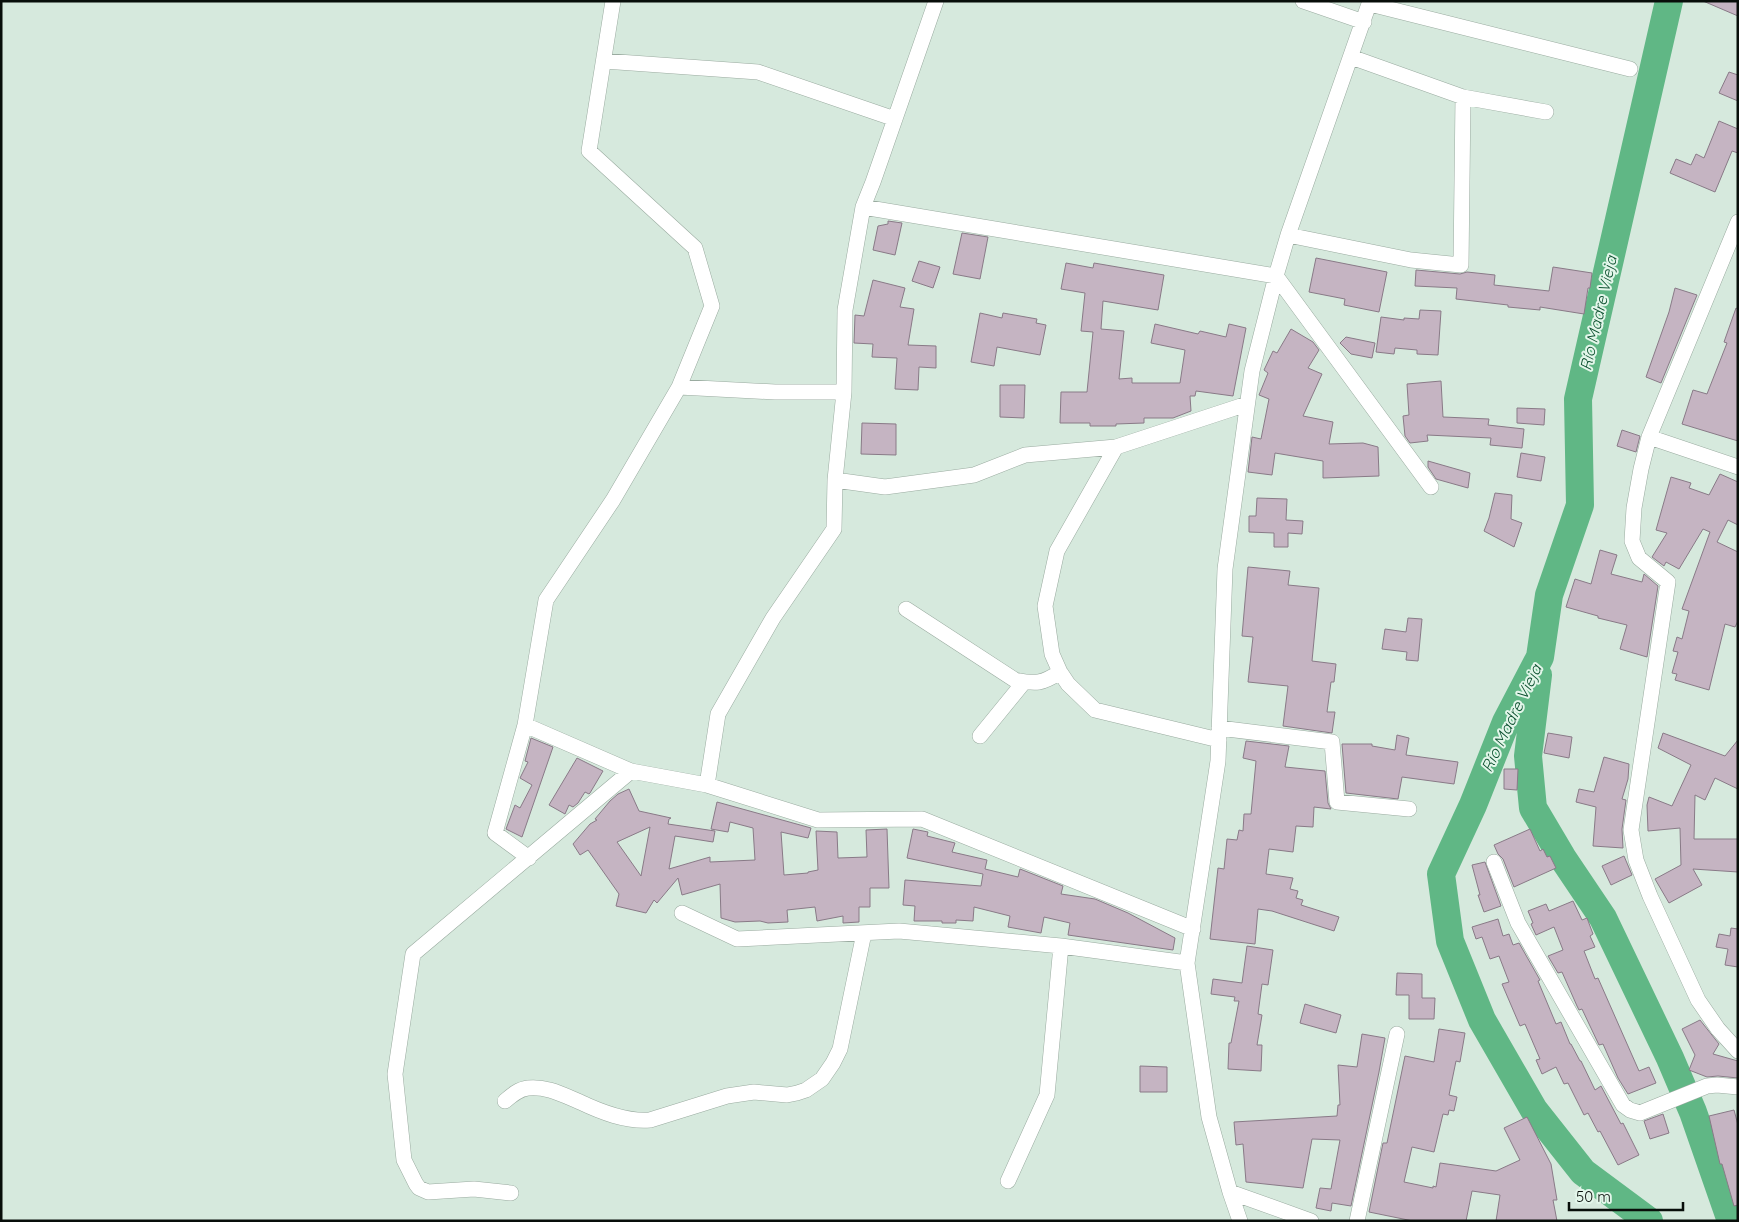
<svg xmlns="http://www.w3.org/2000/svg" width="1739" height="1222" font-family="Quicksand,sans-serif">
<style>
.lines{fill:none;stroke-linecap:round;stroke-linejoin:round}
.river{stroke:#60b785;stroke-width:28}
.building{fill:#c5b4c2;stroke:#897a87;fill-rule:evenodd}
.street-casing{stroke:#9aaba0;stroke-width:16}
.street{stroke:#fff;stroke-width:15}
.labels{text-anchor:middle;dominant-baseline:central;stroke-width:4;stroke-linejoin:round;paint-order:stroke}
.water-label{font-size:16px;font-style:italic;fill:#0d5130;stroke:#e3f6ea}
</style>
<rect width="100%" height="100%" fill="#d6e9dd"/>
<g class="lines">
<!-- river -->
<path class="river" d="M1538 675 1528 756 1533 808 1562 857 1603 918 1670 1058 1693 1112 1731 1221
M1649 1221 1583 1172 1534 1110 1482 1020 1450 941 1441 874 1473 805 1506 722 1540 657 1549 595 1580 505 1578 399 1669 1"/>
</g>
<!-- building -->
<path class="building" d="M1703 1H1738V16Z
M1729 72 1738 75V101L1719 93Z
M1719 121 1738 129V153L1732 151 1715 192 1670 173 1676 159 1691 165 1696 154 1704 158Z
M888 221 902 223 895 255 873 250 878 226 888 224Z
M962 233 988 237 980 279 953 274Z
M1316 258 1387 272 1379 312 1344 305 1345 299 1309 292Z
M919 261 940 267 933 288 912 281Z
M1066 263 1093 268 1094 263 1164 275 1158 310 1103 301 1101 329 1124 331 1119 379 1132 378V383H1180L1185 350 1151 343 1155 324 1198 334 1200 331 1226 337 1229 324 1246 328 1233 396 1196 391 1195 396H1190L1191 411 1173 418H1144V423L1116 424V426H1090V423H1060L1061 392H1087L1093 332 1081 331 1085 293 1061 289Z
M1553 267 1592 273 1590 288H1588L1584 314 1540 307V310L1508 307V305L1456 299 1457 288 1415 286 1416 270 1460 274 1467 272 1495 275 1494 285 1549 291Z
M873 280 905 288 900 307 914 309 908 345 936 346V368L919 367 918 390 895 389 897 358 872 357 873 344 854 343 855 315 864 316Z
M1675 288 1697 295 1661 383 1646 377 1669 312Z
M1736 308 1738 309V441L1682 424 1693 390 1707 394 1727 343 1724 342Z
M1420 310 1441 311 1438 355 1417 354V350L1395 348 1394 354 1376 352 1381 317 1404 320V318L1419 319Z
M980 313 1002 318 1003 313 1037 319 1036 323 1046 325 1040 355 997 347 994 366 971 362Z
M1291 329 1313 342 1319 350 1308 368 1322 374 1303 416 1333 422 1329 444 1363 443 1378 447 1379 476 1323 478V461L1275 453 1272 475 1248 472 1252 437 1261 439 1269 399 1259 395 1268 373 1264 370 1273 351 1277 353Z
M1346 337 1375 343 1372 358 1351 354 1340 343Z
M1441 381 1443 417 1489 419 1488 425 1524 429 1522 448 1490 445 1491 438 1427 435 1428 441 1410 443 1405 436 1403 416 1409 415 1407 384Z
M1000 385H1025L1024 418 1000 417Z
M1517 408 1545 409 1544 425 1517 423Z
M862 423 896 424V455L861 454Z
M1622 430 1640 436 1636 452 1617 446Z
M1521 453 1545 457 1541 481 1517 477Z
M1428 461 1470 473 1468 488 1436 479 1428 467Z
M1720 474 1738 482V525L1728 520 1717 542 1738 552V621L1735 627 1725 624 1709 690 1675 680 1677 674 1672 673 1678 652 1673 651 1677 637 1682 639 1689 611 1682 609 1710 532 1703 529 1679 569 1666 562 1664 566 1652 557 1667 533 1656 530 1671 477 1691 483 1689 488 1709 495Z
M1495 493 1512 495 1511 519 1522 523 1514 547 1484 531 1489 518Z
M1257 498 1287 499 1286 520 1303 521 1302 534 1288 533V547H1274V533L1249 532V516H1256Z
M1600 550 1617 555 1611 574 1642 582 1644 574 1658 586 1647 657 1620 649 1627 625 1598 618V616L1566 607 1575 579 1591 584Z
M1248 567 1290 571 1288 585 1319 588 1312 661 1336 664 1334 682H1331L1327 712H1335L1332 733 1283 726 1288 686 1248 682 1253 637 1242 636Z
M1408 618 1422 619 1418 661 1406 660 1407 652 1382 649 1385 629 1406 632Z
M1548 733 1572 737 1569 758 1544 753Z
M1663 733 1725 756 1738 740V789L1715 778 1705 800 1695 795 1694 839H1738V872L1693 869 1702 885 1669 903 1655 879 1681 865 1680 828 1648 831 1647 805 1649 797 1672 806 1691 765 1658 748Z
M1397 735 1409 738 1406 755 1458 762 1454 784 1402 777 1398 799 1346 793 1342 744H1372V746L1395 750Z
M531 738 553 747 522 837 506 829 515 805 520 808 532 785 520 778 528 762 525 761Z
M1246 741 1289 746 1285 767 1325 771 1328 803 1331 809 1314 807 1313 827 1296 826 1293 852 1269 849 1266 874 1293 878 1290 889 1298 891 1296 898 1303 900 1301 905 1339 917 1334 931 1272 911 1258 909 1255 944 1210 939 1218 868 1224 869 1227 839 1237 840 1239 830 1243 831 1244 814H1251L1256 761 1243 758Z
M1604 757 1629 764 1628 779 1622 799 1626 800 1622 829 1623 848 1593 846 1596 807 1576 802 1579 789 1594 792Z
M577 758 603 771 590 793 589 794 585 792 578 803 573 807 569 805 565 814 549 805Z
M1504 769H1518L1517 790 1504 789Z
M629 789 639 811 671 818 669 819 668 824 715 831 713 842 675 836 669 869 710 857V862L755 860 753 828 730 822 728 832 711 829 717 802 811 828 808 838 781 832 784 875 808 873V872L818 870 816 831 837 832 838 858 867 857 866 830 887 829 889 888H870V907H859V922L843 923V916L817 921 815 907 787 910 788 922 768 923 760 921 735 922 721 918 720 884 682 895 678 878 657 903 654 900 646 913 616 906 619 894 588 850 580 855 573 844 590 824 597 820 595 819 610 801 618 794ZM650 827 641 876 617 842Z
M913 829 928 832 927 836 955 843 952 852 987 860 985 869 1018 877 1020 869 1063 886 1061 894 1095 899 1128 913 1175 938 1173 950 1068 935 1070 923 1044 917 1041 933 1008 927 1010 916 974 907 973 921 956 920V923H942V921H914L915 906 903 905 905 880 981 886 983 874 907 858Z
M1530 829 1540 851 1543 849 1547 857 1550 856 1556 868 1514 887 1503 859 1498 854 1494 845Z
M1624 856 1632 875 1611 885 1602 866Z
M1485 862 1501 906 1484 912 1478 895H1480L1472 865Z
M1573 901 1582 920 1587 918 1593 934 1590 936 1595 947 1584 951 1595 979 1598 978 1639 1071 1649 1067 1656 1083 1628 1094 1618 1078 1603 1044 1599 1045 1582 1009 1579 1010 1577 1006 1562 972 1558 973 1548 956 1563 950 1554 927 1536 935 1531 924 1533 923 1528 911 1546 904 1549 911Z
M1498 919 1503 936 1509 934 1513 945 1519 943 1540 980 1538 981 1556 1024 1561 1022 1570 1044H1571L1580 1061H1581L1595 1090 1601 1086 1621 1124 1623 1123 1639 1155 1618 1165 1600 1131 1598 1132 1588 1113 1584 1115 1568 1083 1564 1084 1556 1067 1542 1074 1536 1060 1540 1059 1525 1024 1520 1026 1502 984 1509 982 1499 956 1490 959 1482 937 1476 939 1472 927Z
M1731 928 1738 929V967L1725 965 1728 949 1716 947 1719 934 1730 936Z
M1247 946 1273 950 1268 985 1262 984 1258 1014 1262 1015 1257 1045H1262L1261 1071 1228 1069 1229 1043H1231L1239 1001H1234L1235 997 1211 994 1213 979 1242 983Z
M1397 973 1422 974V998H1435L1434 1019H1409V995H1396Z
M1305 1004 1341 1015 1336 1033 1300 1023Z
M1700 1020 1719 1044 1713 1054 1738 1061V1078L1718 1076 1707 1077 1689 1070 1695 1055 1682 1029Z
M1439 1029 1465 1033 1460 1062 1456 1061 1449 1095 1457 1097 1454 1111 1449 1110 1448 1115 1443 1114 1434 1152 1412 1147 1404 1182 1433 1188V1186L1436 1187 1440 1163 1496 1171 1520 1160 1504 1128 1527 1117 1551 1164 1557 1200H1553L1557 1221H1496L1500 1195 1472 1191 1466 1221H1413L1369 1212 1383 1143H1387L1405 1056 1434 1062Z
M1362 1034 1385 1038 1379 1072 1351 1206 1332 1203 1331 1211 1316 1208 1320 1188 1331 1189 1340 1140 1312 1139 1303 1188 1246 1182 1243 1144 1236 1145 1234 1122 1337 1116 1338 1105H1340L1338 1065 1357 1067Z
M1140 1066 1167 1067V1092H1140Z
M1734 1110 1738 1125V1205L1734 1206 1722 1164H1720L1709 1116Z
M1663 1114 1669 1133 1650 1139 1644 1121Z"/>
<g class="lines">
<!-- street casing -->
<g class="street-casing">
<path id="street" d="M1303 1 1364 22
M1370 4 1630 69
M1351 57 1463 97 1546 112
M604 61 758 72 895 119
M863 207 1276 276 1431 487
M1738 222 1649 437 1641 469 1634 508 1632 541 1639 558 1668 582 1631 830 1636 860 1650 896 1698 1000 1718 1029 1738 1051
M1288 235 1411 260 1461 265 1463 97
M679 387 775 392H844
M1649 437 1738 467
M835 480 885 487 974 475 1025 455 1116 447
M906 609 1015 680C1036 684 1042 684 1060 672
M525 725 631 771
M1219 728 1332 742 1337 802 1409 809
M980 736 1024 682
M1219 740 1095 710 1068 684 1060 672 1052 654 1045 606 1057 551 1116 447 1247 404
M707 785 818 820 922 819 1193 929
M529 858 495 833 525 725 546 600 613 500 679 387 712 306 695 248 589 151 613 1
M1494 862 1518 923 1623 1105 1630 1110 1640 1113 1707 1086 1717 1085 1738 1087
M682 913 737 939 899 931 1061 946 1187 963
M505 1101C512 1095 519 1089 528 1088 547 1086 563 1095 580 1102 601 1112 626 1122 650 1120L727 1096 754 1092 787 1095 797 1093 806 1090 822 1079 833 1063 840 1049 864 933
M1008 1181 1047 1095 1061 946
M1230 1192 1311 1221
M511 1193 474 1189 428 1192 419 1188 416 1184 404 1160 395 1074 413 954 631 771 707 785 718 714 773 618 834 529 835 480 844 392 845 310 863 207 873 182 936 1
M1240 1221 1230 1192 1209 1117 1187 963 1218 761 1225 569 1252 371 1276 276 1288 235 1370 1
M1357 1221 1397 1034"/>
</g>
<!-- street -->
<use href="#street" class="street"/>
</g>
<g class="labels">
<!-- water labels -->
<g class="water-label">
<text transform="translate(1598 313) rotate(-77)">Río Madre Vieja</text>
<text transform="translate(1511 718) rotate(-64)">Río Madre Vieja</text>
</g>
</g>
<!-- border -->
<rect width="1739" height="1222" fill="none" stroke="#080e0a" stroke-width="5"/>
<!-- scale -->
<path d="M1569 1202v8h114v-8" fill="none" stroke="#080e0a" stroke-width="2.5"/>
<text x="1576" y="1202" font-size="15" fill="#080e0a" stroke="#e3f6ea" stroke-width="4" paint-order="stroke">50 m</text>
</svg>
